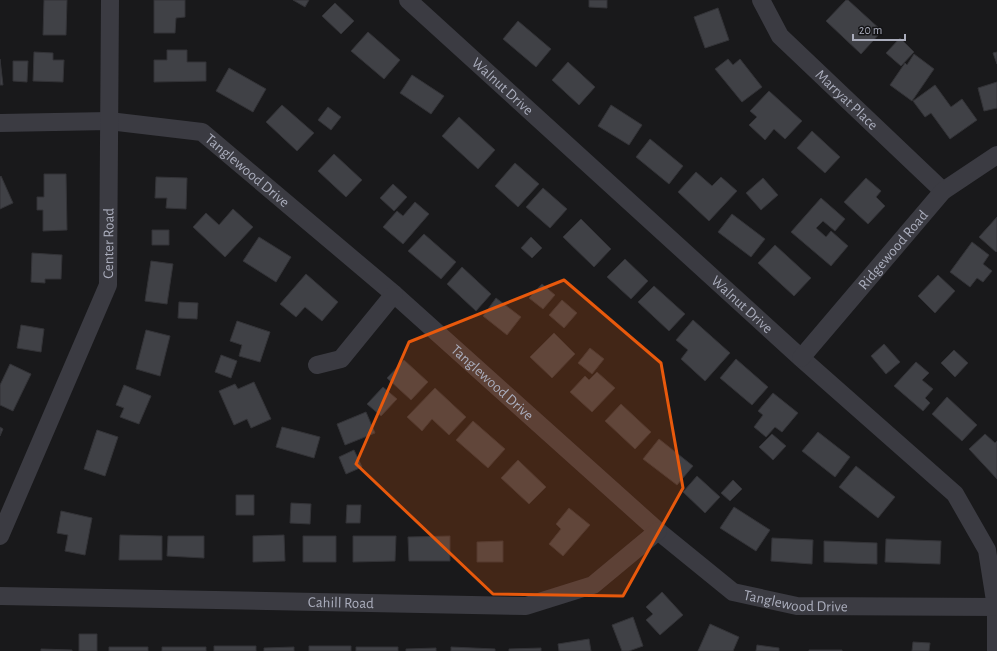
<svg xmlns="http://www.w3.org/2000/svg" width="997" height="651" font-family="'Alegreya Sans',sans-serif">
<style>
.building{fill:#404146;stroke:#333337}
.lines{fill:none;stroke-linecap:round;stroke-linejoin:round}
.minor{stroke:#3b3b42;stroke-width:18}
.marked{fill:#e8590c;fill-opacity:0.2;stroke:#e8590c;stroke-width:3;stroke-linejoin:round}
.labels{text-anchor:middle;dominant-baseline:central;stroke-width:3;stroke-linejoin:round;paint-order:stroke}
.street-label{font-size:15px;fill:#aaadbc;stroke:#141416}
</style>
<rect width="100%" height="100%" fill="#19191b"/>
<!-- building -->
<path class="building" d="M44 0H67L66 35H43Z
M154 0H185V17L176 18 175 33H154Z
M293 0H309L305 7Z
M589 0H607V8L589 7Z
M846 0H848L882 31 861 54 826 21Z
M335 3 354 21 341 34 322 16Z
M718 8 729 40 705 48 694 17Z
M518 21 551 49 536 67 503 39Z
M368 32 400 60 384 79 351 51Z
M900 38 914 52 901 66 886 53Z
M167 50H187V62H206V81L154 82V60H167Z
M34 52 53 53V60H64L63 82 33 81Z
M997 52V64L993 53Z
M914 54 934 69 912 101 890 85 905 63 907 65Z
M0 59 3 85H0Z
M728 59 733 65 740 59 762 87 742 102 715 69Z
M13 61H28L27 82 13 81Z
M568 62 595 87 579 105 552 80Z
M229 68 266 89 253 112 216 91Z
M412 75 444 96 431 114 400 93Z
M997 82V108L984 111 978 88Z
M935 85 951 107 962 99 977 120 950 139 931 113 925 117 913 101Z
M769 91 802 121 785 139 774 129 765 140 749 125 757 117 750 111Z
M282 105 314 133 297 151 266 122Z
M611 105 642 125 629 145 598 126Z
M328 107 341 117 331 130 318 120Z
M459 117 495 150 478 169 442 136Z
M812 131 840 157 825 173 797 148Z
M650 139 683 166 669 184 636 157Z
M334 154 362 180 346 197 318 171Z
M515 163 539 184 518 207 495 186Z
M696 172 712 186 721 177 737 191 709 221 678 192Z
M44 174H66L67 230 43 231V210H37V197H44Z
M1 176 13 203 0 209V177Z
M156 177 187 178 186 209 166 208 167 198H155Z
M763 178 778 195 761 210 746 193Z
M866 178 881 191 876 197 885 206 868 224 844 202Z
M393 184 407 197 394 211 380 198Z
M543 188 567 209 550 228 526 207Z
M821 198 845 219 835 231 823 221 816 228 826 237 831 231 848 246 831 266 791 232Z
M415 202 429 214 403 244 383 227 397 211 403 216Z
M233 209 253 227 225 257 193 227 206 213 219 225Z
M732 214 765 239 751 257 718 232Z
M997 217V251L996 252 979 237Z
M581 219 611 249 594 267 563 237Z
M152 230H169V245H152Z
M424 234 456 262 441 279 408 251Z
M259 237 291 257 276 282 243 261Z
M531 237 542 248 532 258 521 248Z
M972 242 989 255 983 264 992 271 983 282 977 278 970 287 950 272Z
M775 245 811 278 794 296 758 263Z
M32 253 62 255 61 279H45V283L31 282Z
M625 259 648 281 631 299 607 277Z
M151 261 173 264 167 304 145 301Z
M462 267 491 294 476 311 447 284Z
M306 274 338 302 322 321 305 307 296 317 280 304Z
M938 275 955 291 935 313 918 296Z
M542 284 555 295 543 309 529 298Z
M654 286 685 314 669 331 638 302Z
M496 298 521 317 507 335 483 316Z
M562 300 577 313 564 328 549 315Z
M179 302 198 303 197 319 178 318Z
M693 320 730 353 705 381 681 359 688 350 676 340Z
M237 321 270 332 260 362 239 356 242 345 230 341Z
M21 325 44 329 41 352 17 348Z
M146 330 170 336 160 376 136 369Z
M554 333 575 354 552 378 530 357Z
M884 344 900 362 886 374 871 356Z
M590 348 604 359 592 374 578 363Z
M954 350 968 363 955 377 941 363Z
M221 355 237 361 231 378 215 372Z
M736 359 768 387 752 405 720 378Z
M404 360 428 382 411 400 387 378Z
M916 362 929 373 922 380 933 389 925 398 930 403 923 411 894 386Z
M10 364 31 374 13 411 0 405V385Z
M597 372 615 388 592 412 570 392 585 376 589 380Z
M254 382 271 419 251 428 247 419 234 425 219 391 235 384 238 389Z
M124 385 151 396 139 424 120 417 124 408 116 405Z
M383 387 397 399 381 416 367 404Z
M435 388 466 417 449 435 432 419 422 431 407 417Z
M773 393 798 413 782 432 775 427 766 437 754 427 763 415 758 411Z
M947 397 977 425 962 441 932 414Z
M621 404 651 432 635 449 605 421Z
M366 412 375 433 345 445 337 424Z
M473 421 505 449 488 468 456 440Z
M0 427 3 429 0 436Z
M282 427 320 437 314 458 276 447Z
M97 430 118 437 105 476 84 469Z
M818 432 850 457 835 477 802 451Z
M772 434 786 446 773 460 759 447Z
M985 434 995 443 997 441V479L969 449Z
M659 439 693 466 677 485 643 459Z
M354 450 362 467 346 474 339 457Z
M518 460 546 487 529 504 501 478Z
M856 466 895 497 878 518 839 487Z
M697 476 720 497 705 513 683 492Z
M733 480 742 489 730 501 721 493Z
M236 495H254V515H236Z
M291 503 311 504 310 524 290 523Z
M347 505H361L360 523H346Z
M734 507 770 530 756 551 720 528Z
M569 508 590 525 563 556 549 544 561 529 556 524Z
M61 511 92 518 85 555 65 551 68 535 57 533Z
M120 535 162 536V560H119Z
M284 535 285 561 253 562V536Z
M168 536H204V558L167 556Z
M303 536H336V562H303Z
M353 536H396L395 561 353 562Z
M450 536V561H409L408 537Z
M772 538 813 540 812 564 771 561Z
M886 539 941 541 940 564 885 562Z
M503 541V562H477V542Z
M824 541 877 543V564L824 562Z
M662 592 683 615 660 635 646 620 653 614 646 607Z
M633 617 643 646 629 651H622L612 625Z
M710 624 739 637 733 651H698Z
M79 634H97V651H79Z
M589 639 591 651H559L558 644Z
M913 642 930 643 929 651H912Z
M757 645 779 648V651H756Z
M214 646H256V651H214Z
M309 646H351V651H309Z
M109 647H148V651H109Z
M162 647H206V651H162Z
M294 647V651H264V648Z
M356 647H398V651H356Z
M451 647 495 649V651H451Z
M436 648V651H406V649Z
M541 648V651H509V649Z
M41 649 72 650V651H41Z
M809 650H842V651H809Z"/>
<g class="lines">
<!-- minor -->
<g class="minor">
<path id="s1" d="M408 0 801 358 955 494 987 550 996 607V651"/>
<path id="s2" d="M761 0 780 36 943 191"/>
<path id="s3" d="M0 123 109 121 202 132 394 294 658 531 733 592 797 606 997 607"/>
<path id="s4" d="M801 358 943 191 997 155"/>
<path d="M317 365 341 359 394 294"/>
<path id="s5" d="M0 536 108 285 110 0"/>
<path id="s6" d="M0 596 526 606 593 585 658 531"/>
</g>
</g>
<!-- marked area -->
<path class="marked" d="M564 280 661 363 683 488 623 596 493 594 356 464 409 342Z"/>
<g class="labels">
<!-- street labels -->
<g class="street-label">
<text stroke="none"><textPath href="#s1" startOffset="128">Walnut Drive</textPath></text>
<text stroke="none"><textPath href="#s2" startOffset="133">Marryat Place</textPath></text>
<text stroke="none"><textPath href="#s3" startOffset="262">Tanglewood Drive</textPath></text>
<text stroke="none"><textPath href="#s5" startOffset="315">Center Road</textPath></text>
<text stroke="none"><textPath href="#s4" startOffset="142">Ridgewood Road</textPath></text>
<text stroke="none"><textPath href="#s1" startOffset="452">Walnut Drive</textPath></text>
<text stroke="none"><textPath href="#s3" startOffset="586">Tanglewood Drive</textPath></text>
<text stroke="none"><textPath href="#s3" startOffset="969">Tanglewood Drive</textPath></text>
<text stroke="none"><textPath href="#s6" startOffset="341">Cahill Road</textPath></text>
</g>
</g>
<!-- scale -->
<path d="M853 34v6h52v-6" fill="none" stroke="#aaadbc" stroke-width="2"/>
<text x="859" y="34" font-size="12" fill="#aaadbc" stroke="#141416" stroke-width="3" paint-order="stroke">20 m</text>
</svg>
